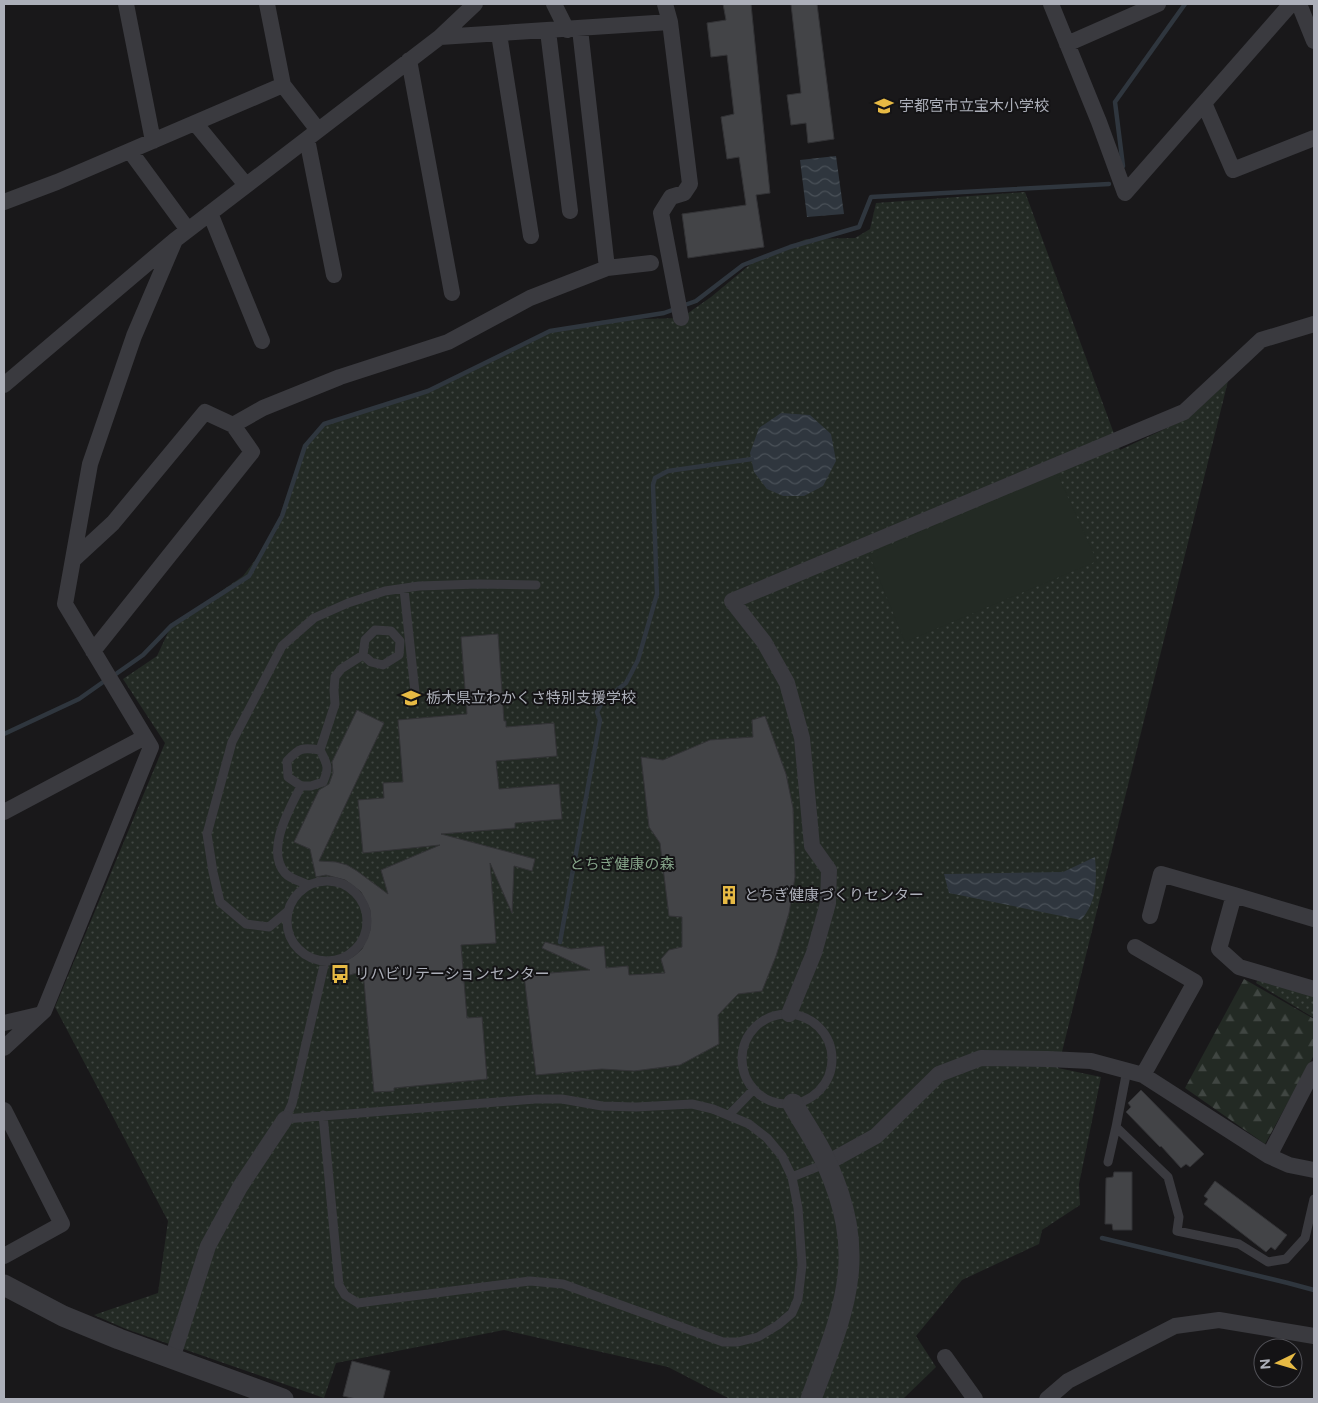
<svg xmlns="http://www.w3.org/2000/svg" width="1318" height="1403" font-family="Figtree,'Noto Sans JP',sans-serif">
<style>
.forest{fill:url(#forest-firs)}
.park{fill:url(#park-dots)}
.pitch{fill:#232a24}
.water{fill:url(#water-waves)}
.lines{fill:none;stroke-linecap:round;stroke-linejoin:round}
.stream{stroke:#2f363e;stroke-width:4.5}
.building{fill:#434447;stroke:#333336}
.service{stroke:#3a3a3f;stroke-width:9}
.minor{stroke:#3a3a3f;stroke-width:16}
.tertiary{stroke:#3a3a3f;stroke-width:21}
.labels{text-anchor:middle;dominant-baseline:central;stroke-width:4;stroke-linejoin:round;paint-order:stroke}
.poi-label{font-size:15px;fill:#acafb9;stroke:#141315;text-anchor:start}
.park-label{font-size:15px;fill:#84a388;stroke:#141315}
</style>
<defs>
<pattern id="forest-firs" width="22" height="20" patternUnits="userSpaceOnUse" patternTransform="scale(1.25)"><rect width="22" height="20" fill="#232a24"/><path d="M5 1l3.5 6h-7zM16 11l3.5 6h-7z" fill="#404642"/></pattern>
<pattern id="park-dots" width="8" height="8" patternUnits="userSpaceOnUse" patternTransform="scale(1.25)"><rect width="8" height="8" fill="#232a24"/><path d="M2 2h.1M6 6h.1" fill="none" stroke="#404642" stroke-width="1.8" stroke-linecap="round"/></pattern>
<pattern id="water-waves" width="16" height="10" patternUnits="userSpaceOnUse" patternTransform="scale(1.25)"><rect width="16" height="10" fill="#2f363e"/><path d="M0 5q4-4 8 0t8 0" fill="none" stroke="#4a5158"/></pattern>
</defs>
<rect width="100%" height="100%" fill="#19181a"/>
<!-- forest -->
<path class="forest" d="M1244 979 1314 1019V1055L1265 1144 1185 1088Z"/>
<!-- park -->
<path class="park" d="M1025 192 1120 450 1190 417 1228 381 1058 1068 1101 1077 1079 1184 1080 1205 1042 1230 1039 1244 962 1280 916 1336 936 1367 903 1399H730L668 1367 504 1330 336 1363 324 1398 126 1329 94 1315 158 1293 168 1221 55 1007 165 743 123 679 157 656 171 626 243 576 275 534 305 446 324 424 428 391 550 331 605 320 681 318 711 297 753 262 806 239 855 238 870 229 876 203Z
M1258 979 1314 994V1018L1256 983Z"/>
<!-- pitch -->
<path class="pitch" d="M1057 473 1097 561 905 642 869 554Z"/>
<!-- water -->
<path class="water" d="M836 156 844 214 807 217 800 160Z
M781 413 810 415 831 434 836 461 823 486 804 496H783L767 489 754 472 750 453 759 428Z
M1095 857C1097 880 1097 902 1081 920L949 893 944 874 1063 872Z"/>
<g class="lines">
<!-- stream -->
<path class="stream" d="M1123 166 1115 102 1185 4
M682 306 696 301 743 265 790 247 859 227 871 197 1109 184
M113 676 143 655 171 626 249 576 282 516 305 446 324 424 428 391 550 331 664 313 675 309
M4 734 79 699 106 680
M560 942 600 720 597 712 603 701 626 683 638 660 657 594 653 485 655 478 668 471 752 459
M1102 1238 1288 1283 1314 1290"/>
</g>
<!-- building -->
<path class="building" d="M723 4H751L770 193 756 195 764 247 688 258 682 214 746 205 739 157 727 159 721 117 734 114 727 55 711 57 707 23 726 20Z
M791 4H817L834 139 808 143 806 123 791 125 787 95 801 93Z
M498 634 504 721H506V727L554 723 557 756 496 761 499 789 559 784 562 819 515 823V828L441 834 535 859 532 871 514 866 512 913 490 863 496 943 461 945 467 1018 482 1017 487 1079 394 1088V1091L374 1092 363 971 340 978 337 965 354 956 362 949 370 930V910L361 892 345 880 326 875 316 877 310 849 294 842 319 790 329 784 333 773 332 762 357 710 384 723 319 861 336 862 347 865 357 871 388 894 381 870 440 845 363 853 358 800 384 798 383 783 403 782 398 720 467 714 461 637Z
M765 716 786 774 793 808 795 877 789 913 776 956 762 991 738 994 718 1015 719 1044 680 1065 634 1071 602 1069 536 1075 524 975 590 970 542 948 545 942 571 949 604 946 606 968 628 966 629 975 665 973 661 959 669 950 682 947V917L669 916 660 843 649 827 641 757 663 760 710 740 753 737 752 720Z
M1141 1090 1204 1154 1190 1167 1186 1164 1181 1168 1161 1146 1160 1147 1126 1112 1131 1107 1128 1103Z
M1114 1172H1132V1230H1113L1112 1224H1105L1106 1178 1113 1177Z
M1215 1181 1287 1235 1275 1250 1271 1247 1266 1252 1204 1204 1208 1199 1204 1196Z
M352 1361 390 1371 383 1399H356L343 1396Z"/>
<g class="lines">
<!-- service -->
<path class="service" d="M404 589 415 692
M301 786 288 777 287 761C299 748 302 747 320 750
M287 921a40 40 0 1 1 80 0a40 40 0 1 1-80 0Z
M309 885C302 882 290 879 285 873 265 850 290 808 301 786H311L323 782C330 767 327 764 320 750L335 704 334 690 335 677 341 669 363 655 371 662 383 665 399 655 400 641 391 631 375 630 365 640 363 655
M288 911 269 927 246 924 220 902 213 872 207 834 232 742 282 646 314 618 348 603 385 591 419 586 478 584 536 585
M742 1059a45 45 0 1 1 90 0a45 45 0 1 1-90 0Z
M1127 1070 1116 1127 1168 1177 1179 1217 1177 1231 1239 1244 1268 1262 1286 1259 1305 1238 1314 1199
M729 1115 753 1090
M285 1119 535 1099H562L602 1106 636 1107 692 1104 713 1109 749 1124 767 1138 782 1156 792 1177 798 1208 802 1265 798 1299 792 1313 778 1325 758 1337 738 1342H723L563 1284 530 1281 358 1303 345 1295 339 1285 323 1115
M285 1119 292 1104 325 961
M1108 1162 1116 1127
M792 1177 827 1163"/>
<!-- minor -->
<path class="minor" d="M126 4 153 141
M267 4 283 85 318 130
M554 4 567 30
M665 4 670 22 690 184 684 193 671 197 661 213 681 318
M1051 4 1099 122 1125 193 1291 4
M1299 4 1314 41
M580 29 607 268
M548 31 570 211
M499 34 531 236
M440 37 670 22
M1067 44 1158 4
M409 60 452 293
M1204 103 1233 170 1314 138
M195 123 246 185
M307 139 334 275
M130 151 188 230
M4 202 57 182 283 85
M210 213 262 341
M4 385 175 240 440 37 475 4
M233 425 263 408 340 377 448 342 530 298 607 268 651 263
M74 559 113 523 205 412 233 425 252 452 93 651
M4 812 145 737
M1234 895 1314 919
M1150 916 1161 874 1234 895 1219 949 1239 967 1314 989
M1135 947 1195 982 1143 1075
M789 1014 814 953 828 903 829 870 812 846 802 738 787 683 764 642 732 601 1184 412 1261 340 1314 324
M4 1023 38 1015
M4 1048 44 1011 151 747 65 604 90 464 134 336 175 240
M4 1110 62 1224 4 1256
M1269 1156 1314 1069
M827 1163 876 1136 939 1074 981 1058 1048 1059 1091 1061 1143 1075 1269 1156 1289 1165 1314 1170
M945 1357 975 1399
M172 1359 208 1246 240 1187 285 1119
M1047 1399 1068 1381 1175 1326 1219 1320 1314 1336"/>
<!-- tertiary -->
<path class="tertiary" d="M793 1104C804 1124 818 1143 827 1164 869 1258 844 1309 811 1399
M4 1285 63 1316 119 1339 283 1399"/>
</g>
<!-- icons -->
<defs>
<g id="school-bare" transform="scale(1.5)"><path d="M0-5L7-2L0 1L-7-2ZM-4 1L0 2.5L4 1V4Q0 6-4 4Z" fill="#e7ba44" stroke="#141315" stroke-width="2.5" paint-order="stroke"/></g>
<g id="building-bare" transform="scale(1.5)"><path d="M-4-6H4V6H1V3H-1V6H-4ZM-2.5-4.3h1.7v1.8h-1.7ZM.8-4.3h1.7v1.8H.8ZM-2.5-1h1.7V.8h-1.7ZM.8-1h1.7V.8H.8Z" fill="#e7ba44" stroke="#141315" stroke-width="2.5" paint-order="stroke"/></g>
<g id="bus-bare" transform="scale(1.5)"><path d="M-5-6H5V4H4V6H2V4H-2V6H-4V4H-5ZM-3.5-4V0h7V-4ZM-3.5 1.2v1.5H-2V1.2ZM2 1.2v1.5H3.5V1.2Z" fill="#e7ba44" stroke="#141315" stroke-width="2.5" paint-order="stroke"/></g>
</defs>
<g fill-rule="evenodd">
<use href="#school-bare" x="884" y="106"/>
<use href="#school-bare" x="411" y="698"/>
<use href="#building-bare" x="729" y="895"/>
<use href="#bus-bare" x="340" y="974"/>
</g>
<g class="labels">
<!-- poi labels -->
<g class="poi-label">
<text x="899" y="106">宇都宮市立宝木小学校</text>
<text x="426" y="698">栃木県立わかくさ特別支援学校</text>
<text x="744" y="895">とちぎ健康づくりセンター</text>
<text x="355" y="974">リハビリテーションセンター</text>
</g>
<!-- park labels -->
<g class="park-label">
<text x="622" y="864">とちぎ健康の森</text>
</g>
</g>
<!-- border -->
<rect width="1318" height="1403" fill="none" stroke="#acafb9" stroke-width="10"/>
<!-- north arrow -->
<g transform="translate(1278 1363) rotate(265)"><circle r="24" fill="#141315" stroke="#515157"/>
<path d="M0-4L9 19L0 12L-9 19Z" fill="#e7ba44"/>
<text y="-8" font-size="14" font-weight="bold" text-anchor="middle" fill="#acafb9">N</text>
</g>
</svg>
